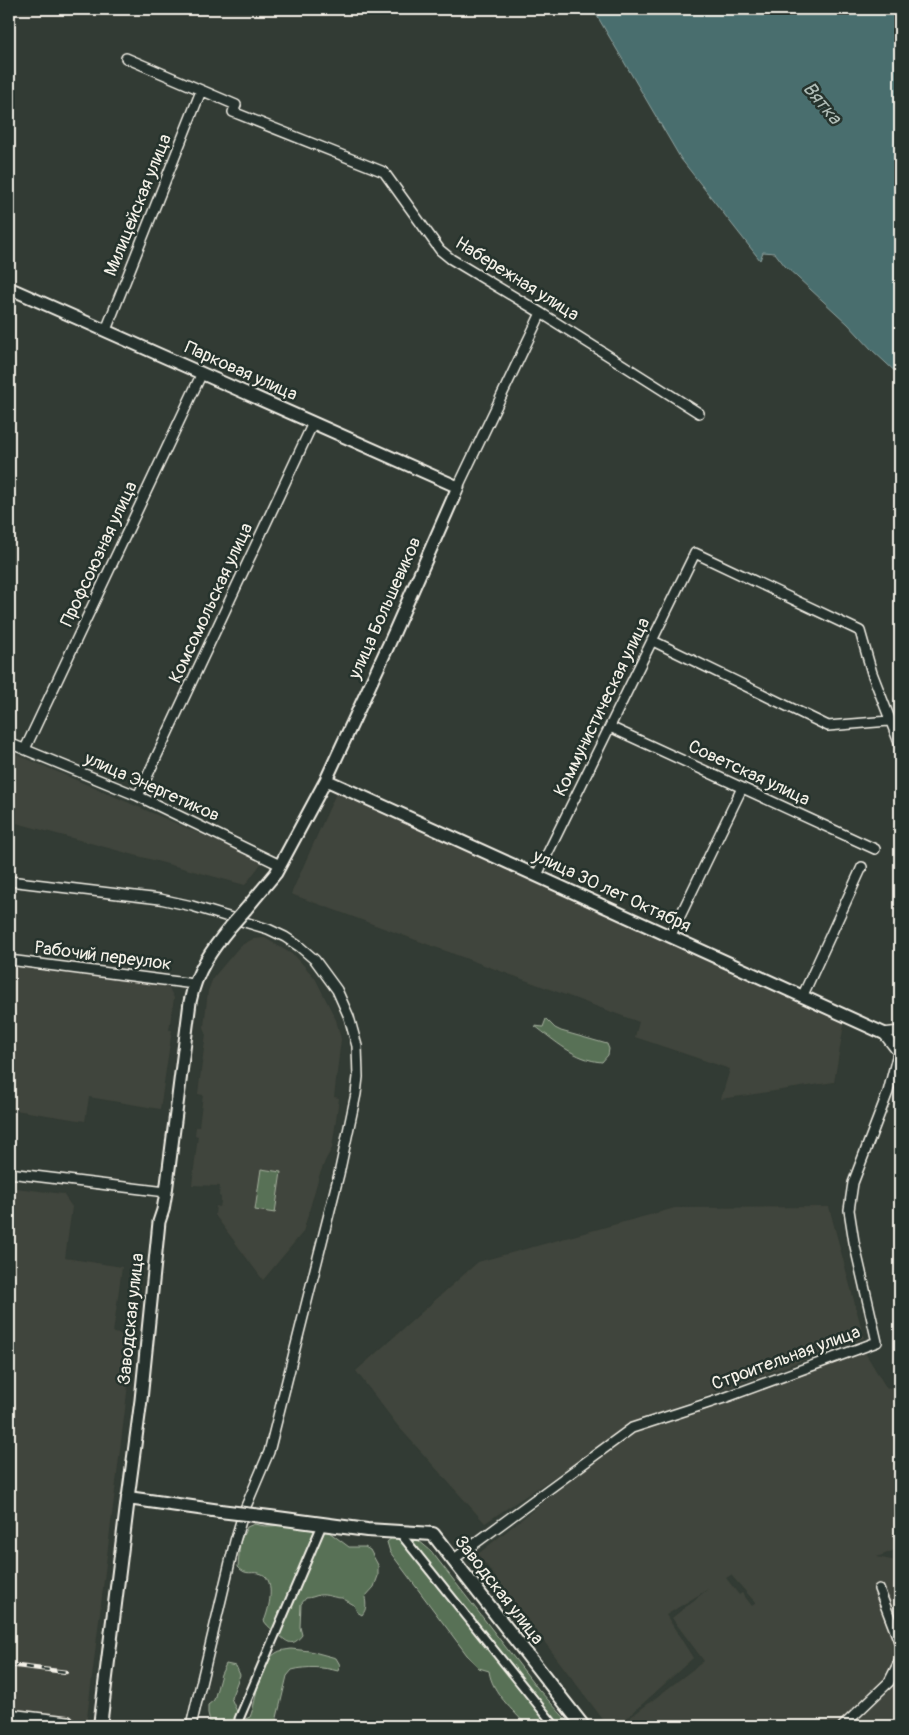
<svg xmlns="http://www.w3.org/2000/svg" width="909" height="1735" font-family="Pangolin,sans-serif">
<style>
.built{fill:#41453c;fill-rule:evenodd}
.green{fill:#597156;stroke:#a6b19f}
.water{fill:#4a6e6e;stroke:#8ea29f}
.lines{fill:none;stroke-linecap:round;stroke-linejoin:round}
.pedestrian-casing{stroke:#f4f1e8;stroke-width:11}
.minor-casing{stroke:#f4f1e8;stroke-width:12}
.tertiary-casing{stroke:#f4f1e8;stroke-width:15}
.secondary-casing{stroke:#f4f1e8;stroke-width:16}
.pedestrian{stroke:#26332d;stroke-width:7}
.minor{stroke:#26332d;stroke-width:9}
.tertiary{stroke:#26332d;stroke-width:11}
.secondary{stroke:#26332d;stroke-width:12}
.rail-casing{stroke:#f4f1e8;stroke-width:4.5}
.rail{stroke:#26332d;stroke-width:2.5;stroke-dasharray:8;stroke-linecap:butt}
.tertiary-bridge-casing{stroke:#f4f1e8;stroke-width:15;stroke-linecap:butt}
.secondary-bridge-casing{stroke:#f4f1e8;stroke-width:16;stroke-linecap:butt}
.tertiary-bridge{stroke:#26332d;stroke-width:11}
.secondary-bridge{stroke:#26332d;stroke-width:12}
.labels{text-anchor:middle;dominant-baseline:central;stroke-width:5;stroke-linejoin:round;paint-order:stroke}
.street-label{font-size:18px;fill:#f4f1e8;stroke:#26332d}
.water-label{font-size:19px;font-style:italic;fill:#b0bdb7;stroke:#26332d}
</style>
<rect width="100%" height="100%" fill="#323b34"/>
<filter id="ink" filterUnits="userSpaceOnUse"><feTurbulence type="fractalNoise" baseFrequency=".02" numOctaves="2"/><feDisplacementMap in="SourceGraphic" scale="10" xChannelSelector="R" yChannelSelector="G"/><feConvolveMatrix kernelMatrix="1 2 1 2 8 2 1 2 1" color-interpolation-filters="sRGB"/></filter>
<g filter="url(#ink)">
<!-- built -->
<path class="built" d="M9 751 263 861 245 885 9 821Z
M337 791 844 1024 834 1082 721 1099 730 1069 635 1037 639 1022 291 894Z
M265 938 295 956 315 978 336 1020 341 1039 334 1097 339 1098 332 1148 325 1161 319 1176 303 1232 263 1280 215 1215 216 1206 220 1207 221 1202V1197L219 1196 220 1186 192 1185 198 1136 195 1135 196 1127H199L203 1095 198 1094 206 1034 204 1027 208 991 213 978 240 946 253 939Z
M13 967 168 986 174 998 169 1030H172L160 1109 89 1097 85 1121 9 1109V976Z
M16 1188 63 1194 72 1207 65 1258 122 1267 113 1333 134 1336 86 1726H9V1194Z
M829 1207 864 1338 638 1421 485 1523 398 1426 356 1371 478 1262 675 1208Z
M864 1351 887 1389 900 1383V1548L877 1557 896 1561 900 1560V1726H619L704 1661 672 1618 708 1589 666 1615 693 1658 618 1726H608L478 1554 632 1431ZM731 1575 756 1603 752 1606 742 1593 739 1595 726 1578Z"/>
<!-- green -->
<path class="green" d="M546 1019 555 1028 561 1031 607 1044 609 1049 608 1055 602 1062C575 1060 555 1041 535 1026L543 1027Z
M261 1169 281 1172 275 1213 255 1210Z
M254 1524 265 1526 292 1525 308 1529H325L349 1547H365L370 1550 378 1565V1576L374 1587 365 1597C366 1604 367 1609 362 1615L357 1612 354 1605 342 1598C334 1598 327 1594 319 1595 315 1596 311 1598 306 1598L301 1604 300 1627 302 1635C293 1647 288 1643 279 1635 273 1630 268 1627 264 1621 269 1610 276 1580 262 1574 252 1570 247 1577 238 1567L240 1542 247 1527Z
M393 1537 418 1540 431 1551 539 1690 572 1726H527C513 1710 492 1693 489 1671L479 1668 467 1655 390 1552 387 1542Z
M291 1649 310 1651 336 1658 340 1665 338 1671C323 1667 307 1666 292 1670L287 1676 275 1726H211L208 1713V1705L214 1700 221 1674 226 1664 236 1666 240 1675 231 1698 241 1721 250 1717C258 1698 256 1666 276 1653 280 1650 286 1650 291 1649Z"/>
<!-- water -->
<path class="water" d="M593 9H900V376L872 350 848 324 785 266 775 253 763 252 760 260 681 159Z"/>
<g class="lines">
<!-- pedestrian casing -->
<g class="pedestrian-casing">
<path id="pedestrian" d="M399 1532 555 1726
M238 1726 239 1719 322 1525"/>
</g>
<!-- minor casing -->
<g class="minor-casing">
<path id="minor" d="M126 58 236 105 233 112 384 172 440 250 451 259 541 313 699 413
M106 330 201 91
M458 487 541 313
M653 641 828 726 889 721
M610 727 875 849
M9 743 138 796 280 865
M25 749 202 373
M138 796 313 423
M537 875 695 553 860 631 872 673 900 745
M9 881 160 899 192 906 268 929 285 937 300 947 315 960 337 990 349 1017 357 1046 358 1077 356 1094 339 1174 269 1452 244 1511 235 1541 191 1726
M670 937 742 788
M9 960 194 984
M802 997 862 867
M900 1031 883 1033 900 1055
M9 1173 166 1192
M454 1559 632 1428 724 1398 877 1342 854 1242 849 1210 853 1183 888 1092 898 1053
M879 1589 900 1644
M9 1714 68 1721
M843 1726 889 1682 900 1660"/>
</g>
<!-- tertiary casing -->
<g class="tertiary-casing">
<path id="tertiary" d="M9 288 458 487 389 644 326 780 276 873 246 909
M326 780 883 1033
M128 1498 141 1400 159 1222 163 1210 166 1192 190 1002C196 971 212 949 231 926"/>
</g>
<!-- secondary casing -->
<g class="secondary-casing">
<path id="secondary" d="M270 1517 367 1530 433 1534 583 1726
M100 1726 128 1498 220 1511"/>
</g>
<!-- pedestrian -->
<use href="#pedestrian" class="pedestrian"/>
<!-- minor -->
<use href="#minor" class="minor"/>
<!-- tertiary -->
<use href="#tertiary" class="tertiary"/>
<!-- secondary -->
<use href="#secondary" class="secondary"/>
<!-- rail casing -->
<g class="rail-casing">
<path id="rail" d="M9 1665 66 1672"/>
</g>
<!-- rail -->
<use href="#rail" class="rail"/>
<!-- tertiary-bridge casing -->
<g class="tertiary-bridge-casing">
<path id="tertiary-bridge" d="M231 926 246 909"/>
</g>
<!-- secondary-bridge casing -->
<g class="secondary-bridge-casing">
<path id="secondary-bridge" d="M220 1511 270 1517"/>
</g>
<!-- tertiary-bridge -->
<use href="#tertiary-bridge" class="tertiary-bridge"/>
<!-- secondary-bridge -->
<use href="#secondary-bridge" class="secondary-bridge"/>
</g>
</g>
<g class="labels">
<!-- street labels -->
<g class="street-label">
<text transform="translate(138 205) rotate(-68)">Милицейская улица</text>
<text transform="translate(517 279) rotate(32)">Набережная улица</text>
<text transform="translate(241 371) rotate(24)">Парковая улица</text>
<text transform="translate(99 554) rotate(-65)">Профсоюзная улица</text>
<text transform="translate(211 603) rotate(-65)">Комсомольская улица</text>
<text transform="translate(385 608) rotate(-66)">улица Большевиков</text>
<text transform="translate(602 707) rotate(-64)">Коммунистическая улица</text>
<text transform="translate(749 773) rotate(25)">Советская улица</text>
<text transform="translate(152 787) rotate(24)">улица Энергетиков</text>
<text transform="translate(612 891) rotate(25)">улица 30 лет Октября</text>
<text transform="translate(103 956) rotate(7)">Рабочий переулок</text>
<text transform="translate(131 1319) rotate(-84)">Заводская улица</text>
<text transform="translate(786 1358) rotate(-20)">Строительная улица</text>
<text transform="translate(499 1590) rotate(52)">Заводская улица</text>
</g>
<!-- water labels -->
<g class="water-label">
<text transform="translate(822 103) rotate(50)">Вятка</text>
</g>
</g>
<!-- margin -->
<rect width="909" height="1735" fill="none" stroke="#26332d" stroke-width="30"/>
<rect x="15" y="15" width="879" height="1705" fill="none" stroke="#f4f1e8" stroke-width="2" filter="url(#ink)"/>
</svg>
